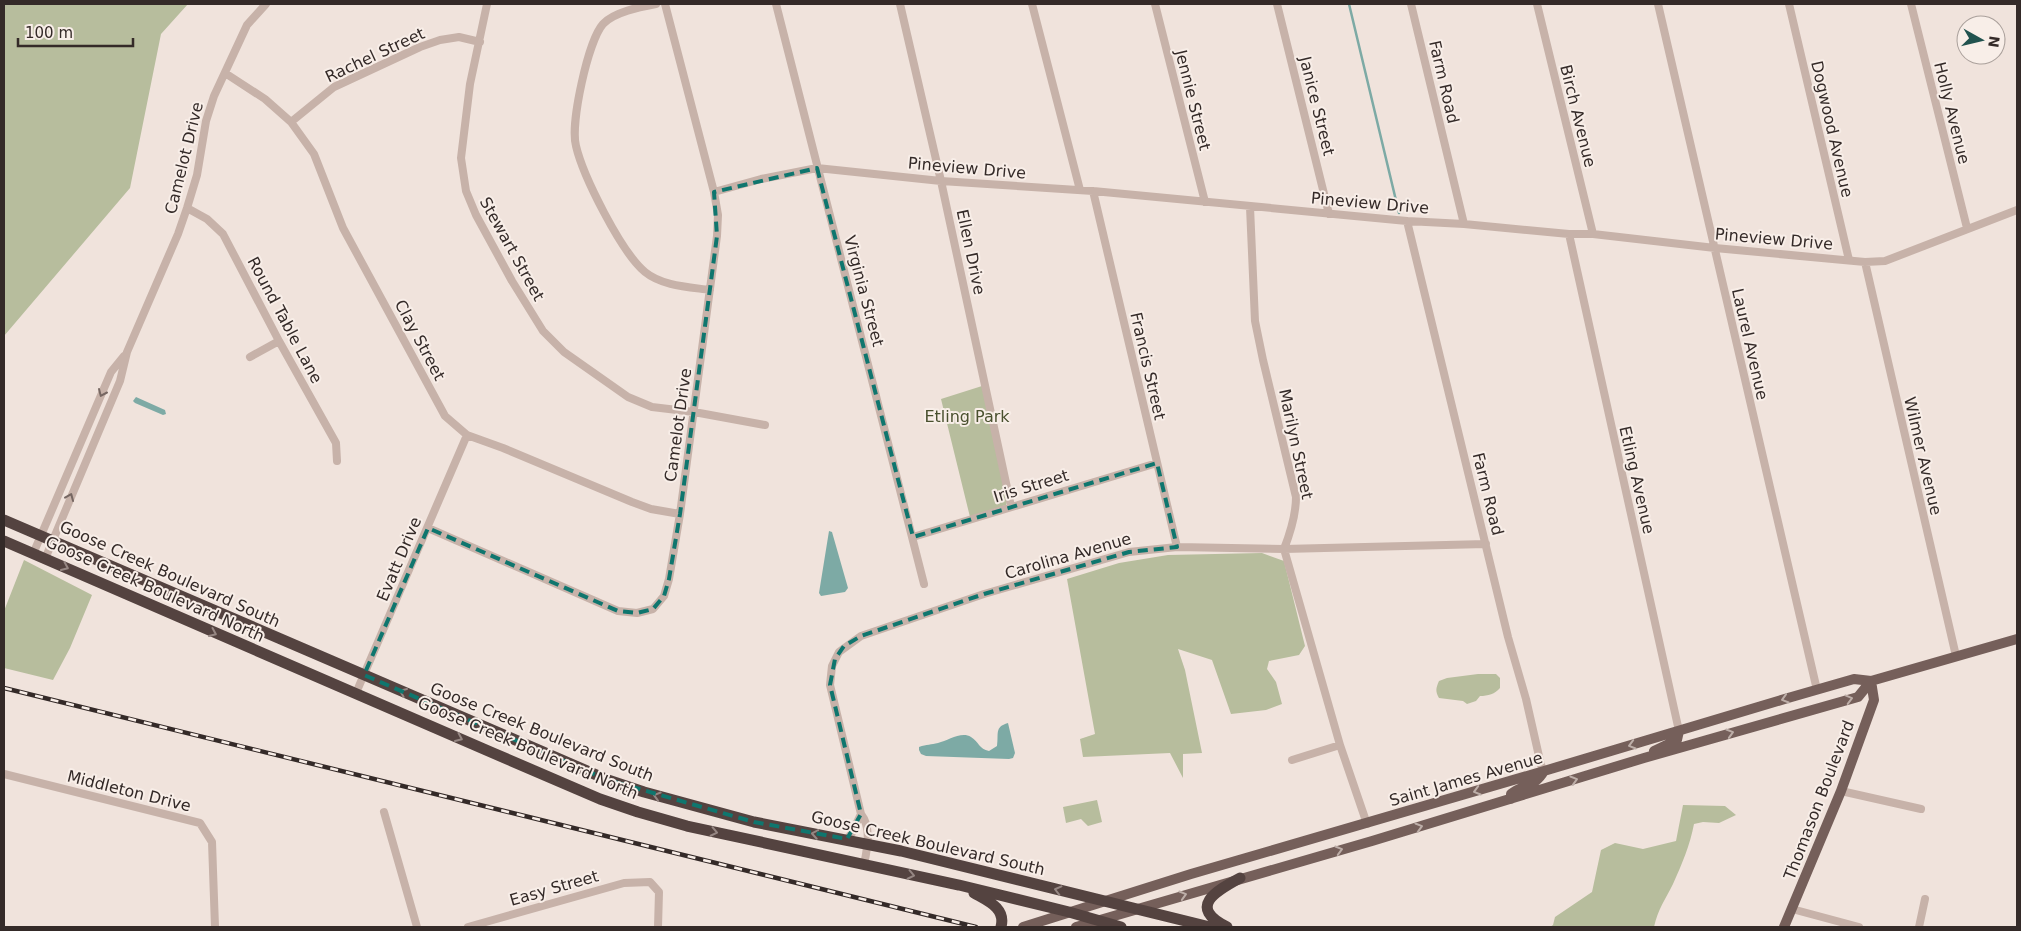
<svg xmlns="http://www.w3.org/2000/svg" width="2021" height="931" font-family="'DejaVu Sans',sans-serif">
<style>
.green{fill:#b7bd9d}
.water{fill:#7daaa5}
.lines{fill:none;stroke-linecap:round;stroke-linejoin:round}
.stream{stroke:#7daaa5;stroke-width:2.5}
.minor{stroke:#c7b2a9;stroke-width:8}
.major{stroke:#755f5a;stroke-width:10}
.highway{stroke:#544340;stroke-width:11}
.rail-casing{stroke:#342a28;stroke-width:4.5}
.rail{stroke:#f8eee8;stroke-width:2.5;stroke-dasharray:8;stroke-linecap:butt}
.oneway{stroke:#766762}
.oneway2{stroke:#968783}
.oneway3{stroke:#bdaea8}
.marked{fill:none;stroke:#0f766e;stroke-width:4;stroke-dasharray:10 6;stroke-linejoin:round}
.labels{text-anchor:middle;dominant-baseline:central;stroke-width:4;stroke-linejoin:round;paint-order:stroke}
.street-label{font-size:16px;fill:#342a28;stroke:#f8eee8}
.park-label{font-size:16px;fill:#49502e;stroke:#f8eee8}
</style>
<rect width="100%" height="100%" fill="#f0e3dc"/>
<!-- green -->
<path class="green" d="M4 4H188L161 34 130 188 4 336Z
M982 386 1007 501 1006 505 970 517 941 399Z
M1262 553 1284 561 1305 646 1299 655 1269 661 1267 669 1276 682 1282 704 1266 710 1231 714 1212 660 1178 649 1185 670 1202 753 1183 754V778L1170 753 1083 757 1080 739 1095 734 1067 579 1119 563 1168 555Z
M24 560 92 595 70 648 53 680 4 668V611Z
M1478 674H1496L1500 678V688C1495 694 1488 696 1480 696L1476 701 1467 704 1463 701 1439 698C1435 691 1436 688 1439 681L1447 678Z
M1097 800 1102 822 1088 826 1081 819 1066 823 1063 807Z
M1683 805 1725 806 1736 815 1719 823 1703 822 1694 824C1690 845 1682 864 1673 884 1665 900 1658 909 1654 927H1550L1553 925 1555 917 1592 892 1601 850 1615 843 1643 849 1676 841Z"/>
<!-- water -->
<path class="water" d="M136 397 165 410 166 414 163 415 135 403 133 401Z
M829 531 832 532 848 588 845 592 821 596 819 593Z
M1008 723 1015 753 1013 758 1009 759 926 756 921 754 919 750V747C927 744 931 745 938 743 948 741 961 731 971 737 979 742 979 749 989 751L997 746C999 734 994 727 1008 723Z"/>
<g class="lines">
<!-- stream -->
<path class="stream" d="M1349 4 1399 213"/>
<!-- minor -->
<path class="minor" d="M487 4 470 84 461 158 466 191 476 215 512 281 543 331 564 352 628 397 652 407 694 412 765 425
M656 4C640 7 614 12 603 24 588 41 570 124 576 146 583 176 621 252 645 272 662 286 689 287 710 290
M776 4 924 584
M900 4 941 181 1011 506
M1032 4 1080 190
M1155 4 1205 202
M1277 4 1329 214
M1411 4 1464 224
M1537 4 1593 234
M1658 4 1817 690
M1789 4 1849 260
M1911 4 1967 228
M225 73 265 99 291 122 314 154 343 228 445 416 467 435 503 448 632 502 651 509 680 514
M291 122 334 87 420 47 440 40 459 37 480 42
M1093 191 1177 547
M714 192 761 179 817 168 941 181 1093 191 1407 221 1464 224 1569 234H1593L1715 248 1865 262 1885 261 2017 210
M1250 207 1255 321 1263 360 1296 497C1296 515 1291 531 1284 549L1340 745 1367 824
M187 208 207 219 223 234 279 341 336 443 337 461
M1407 221 1508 637 1526 699 1541 765 1544 771
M1569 234 1679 731
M1865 262 1956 656
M250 357 279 341
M428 528 618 611 637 613 653 609 664 596 669 579 680 514 717 236 718 215 714 192 665 4
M913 537 1157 463
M33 554 111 372 124 356
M45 559 120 381 127 352 178 234 187 208 197 175 206 121 214 96 247 25 266 4
M356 693 467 435
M1292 760 1340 745
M4 774 200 823 212 842 215 927
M1841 791 1921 809
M384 812 417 927
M847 839 852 833 861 814
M864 865C867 849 872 828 861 814L830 685 832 666 839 652 861 636 984 594 1129 552 1177 547 1284 549 1486 544
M1792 909 1859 927
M468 927 624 883 650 882 659 892 658 927
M1919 927 1925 899"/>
<!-- major -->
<path class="major" d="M1654 751 1677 740 1679 731
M1511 799V794C1525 783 1534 788 1544 771
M1023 927 1191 874 1544 771 1788 698 1854 679 1871 681 2017 639
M1076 927 1372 841 1644 758 1858 697 1871 681
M1784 927 1841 791 1874 700 1871 681"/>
<!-- highway -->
<path class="highway" d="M4 520 504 735 608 780 644 792 754 822 901 851 1210 927
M4 541 493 753 600 799 638 812 687 826 959 885 1069 912 1121 927
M974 893C988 901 1006 908 1001 927
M1227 927C1187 907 1216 891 1240 878"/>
<!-- rail casing -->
<g class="rail-casing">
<path id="rail" d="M4 688 976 927"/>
</g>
<!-- rail -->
<use href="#rail" class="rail"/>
</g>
<!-- one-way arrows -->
<defs><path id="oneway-chevron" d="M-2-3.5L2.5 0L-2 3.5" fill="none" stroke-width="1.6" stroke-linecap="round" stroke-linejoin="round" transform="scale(1.25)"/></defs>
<g class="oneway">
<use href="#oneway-chevron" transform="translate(102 393) rotate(114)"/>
<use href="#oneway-chevron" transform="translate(70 497) rotate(-67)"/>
</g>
<g class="oneway2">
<use href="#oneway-chevron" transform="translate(65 567) rotate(24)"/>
<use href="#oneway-chevron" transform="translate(213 633) rotate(24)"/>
<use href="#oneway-chevron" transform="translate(403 692) rotate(-157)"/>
<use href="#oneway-chevron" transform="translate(459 738) rotate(24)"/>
<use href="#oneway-chevron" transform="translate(657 796) rotate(-163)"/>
<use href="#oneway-chevron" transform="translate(714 832) rotate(12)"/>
<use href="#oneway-chevron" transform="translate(815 834) rotate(-170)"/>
<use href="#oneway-chevron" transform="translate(911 875) rotate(12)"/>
<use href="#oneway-chevron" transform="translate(1058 890) rotate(-166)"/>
</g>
<g class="oneway3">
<use href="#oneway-chevron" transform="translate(1785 699) rotate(163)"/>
<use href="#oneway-chevron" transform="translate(1849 699) rotate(-15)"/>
<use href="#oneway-chevron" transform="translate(1730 733) rotate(-17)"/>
<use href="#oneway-chevron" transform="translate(1632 745) rotate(164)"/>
<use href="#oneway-chevron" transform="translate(1574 780) rotate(-17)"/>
<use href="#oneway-chevron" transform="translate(1477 791) rotate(164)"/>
<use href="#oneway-chevron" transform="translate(1419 827) rotate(-16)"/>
<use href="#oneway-chevron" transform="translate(1339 850) rotate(-16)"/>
<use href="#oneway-chevron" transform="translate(1183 895) rotate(-17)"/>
</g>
<!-- marked area -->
<path class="marked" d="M817 168 913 537 1157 463 1177 547 1129 552 984 594 861 636 844 646 835 659 830 685 861 814 847 839 754 822 608 780 364 675 428 528 618 611 637 613 653 609 664 596 669 579 680 514 717 236 714 192Z"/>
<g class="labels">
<!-- street labels -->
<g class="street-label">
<text transform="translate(375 55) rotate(-25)">Rachel Street</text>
<text transform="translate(1444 82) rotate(77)">Farm Road</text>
<text transform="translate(1193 100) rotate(76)">Jennie Street</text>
<text transform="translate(1317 106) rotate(76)">Janice Street</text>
<text transform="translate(1952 113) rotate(76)">Holly Avenue</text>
<text transform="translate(1578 116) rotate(76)">Birch Avenue</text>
<text transform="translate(1832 129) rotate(77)">Dogwood Avenue</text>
<text transform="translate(184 158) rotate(-76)">Camelot Drive</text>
<text transform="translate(967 168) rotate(5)">Pineview Drive</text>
<text transform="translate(1370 203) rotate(5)">Pineview Drive</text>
<text transform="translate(1774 239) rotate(5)">Pineview Drive</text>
<text transform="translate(512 249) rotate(61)">Stewart Street</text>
<text transform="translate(971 252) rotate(78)">Ellen Drive</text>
<text transform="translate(864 291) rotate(75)">Virginia Street</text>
<text transform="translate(285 320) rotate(62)">Round Table Lane</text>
<text transform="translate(420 340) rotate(62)">Clay Street</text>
<text transform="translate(1750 344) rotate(77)">Laurel Avenue</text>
<text transform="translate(1148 366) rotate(77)">Francis Street</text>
<text transform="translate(678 425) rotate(-82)">Camelot Drive</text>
<text transform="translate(1296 444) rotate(78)">Marilyn Street</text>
<text transform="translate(1923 456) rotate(77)">Wilmer Avenue</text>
<text transform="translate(1637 480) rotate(77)">Etling Avenue</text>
<text transform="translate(1031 486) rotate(-17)">Iris Street</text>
<text transform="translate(1488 494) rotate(76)">Farm Road</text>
<text transform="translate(1068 556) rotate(-16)">Carolina Avenue</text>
<text transform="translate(399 559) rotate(-67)">Evatt Drive</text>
<text transform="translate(170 574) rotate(24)">Goose Creek Boulevard South</text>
<text transform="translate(155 589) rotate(24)">Goose Creek Boulevard North</text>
<text transform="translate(542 732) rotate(22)">Goose Creek Boulevard South</text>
<text transform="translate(528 748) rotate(23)">Goose Creek Boulevard North</text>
<text transform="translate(1466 779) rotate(-16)">Saint James Avenue</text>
<text transform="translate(129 791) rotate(14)">Middleton Drive</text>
<text transform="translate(1819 800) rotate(-69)">Thomason Boulevard</text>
<text transform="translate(928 843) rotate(13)">Goose Creek Boulevard South</text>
<text transform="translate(554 888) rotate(-16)">Easy Street</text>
</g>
<!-- park labels -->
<g class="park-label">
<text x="967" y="416">Etling Park</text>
</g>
</g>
<!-- border -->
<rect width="2021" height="931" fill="none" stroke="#342a28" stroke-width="10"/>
<!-- north arrow -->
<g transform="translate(1981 40) rotate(98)"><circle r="24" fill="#f8eee8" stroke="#aaa09b"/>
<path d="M0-4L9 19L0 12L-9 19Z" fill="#21524e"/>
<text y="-8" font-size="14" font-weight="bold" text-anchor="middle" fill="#342a28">N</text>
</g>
<!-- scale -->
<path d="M18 38v8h115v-8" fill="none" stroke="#342a28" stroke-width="2.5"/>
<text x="25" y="38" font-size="15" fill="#342a28" stroke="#f8eee8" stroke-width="4" paint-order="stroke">100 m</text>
</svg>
